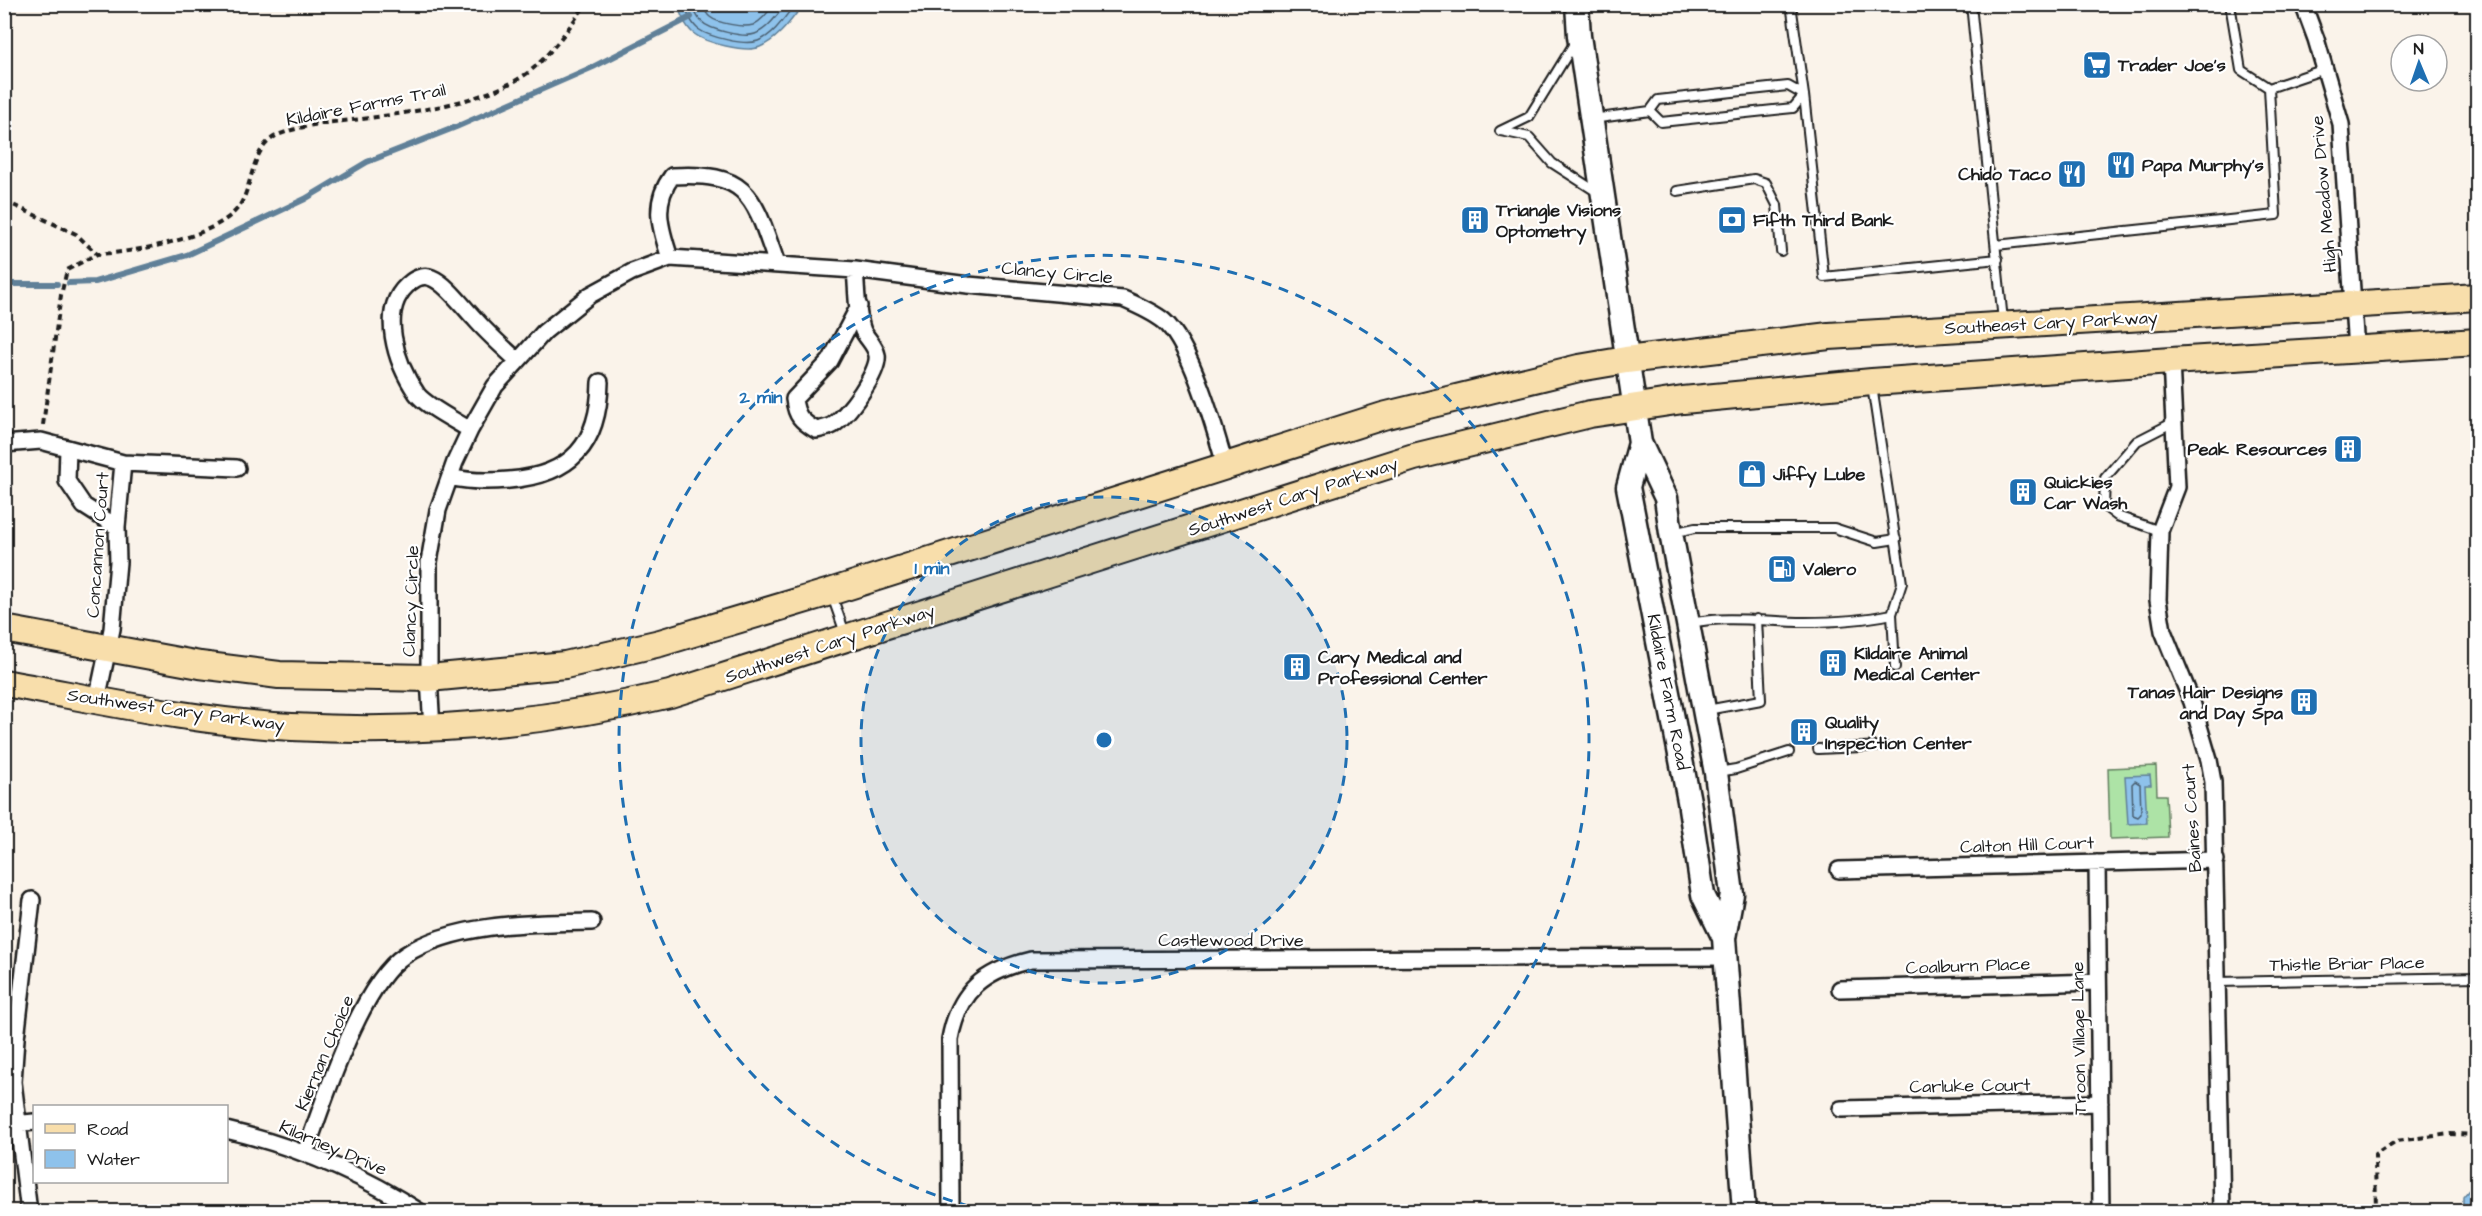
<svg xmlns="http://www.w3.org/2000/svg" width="2482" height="1216" font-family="'Architects Daughter',sans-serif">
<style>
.green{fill:#ade3a6;stroke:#648061;stroke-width:1.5}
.water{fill:#8ec2eb;stroke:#608098;stroke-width:1.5}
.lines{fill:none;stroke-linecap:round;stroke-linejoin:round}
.shore{stroke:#4a5e6f;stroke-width:1.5}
.stream{stroke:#608098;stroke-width:6}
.service-casing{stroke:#1c1c1c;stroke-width:12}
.minor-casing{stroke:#1c1c1c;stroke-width:20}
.secondary-casing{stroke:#1c1c1c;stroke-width:27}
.primary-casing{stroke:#1c1c1c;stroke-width:30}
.path{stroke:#1c1c1c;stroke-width:4;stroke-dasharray:6 4.5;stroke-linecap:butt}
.service{stroke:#fff;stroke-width:8}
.minor{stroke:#fff;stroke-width:15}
.secondary{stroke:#fff;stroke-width:22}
.primary{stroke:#f8deab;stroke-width:26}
.ring{fill:none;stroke:#1f6fb2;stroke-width:3;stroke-dasharray:10 8}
.labels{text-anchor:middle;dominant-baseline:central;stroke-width:4.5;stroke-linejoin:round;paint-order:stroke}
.poi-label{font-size:18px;font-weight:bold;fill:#1c1c1c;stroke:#fff;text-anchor:start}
.street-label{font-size:18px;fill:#1c1c1c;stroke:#fff}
.centre{fill:#1f6fb2;stroke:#fff;stroke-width:3}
.ring-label{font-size:18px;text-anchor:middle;font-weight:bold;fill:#1f6fb2;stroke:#fff;stroke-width:4.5;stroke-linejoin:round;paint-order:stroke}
</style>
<rect width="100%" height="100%" fill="#faf3ea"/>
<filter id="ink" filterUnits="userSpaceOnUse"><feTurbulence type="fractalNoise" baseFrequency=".0167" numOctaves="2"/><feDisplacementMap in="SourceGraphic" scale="12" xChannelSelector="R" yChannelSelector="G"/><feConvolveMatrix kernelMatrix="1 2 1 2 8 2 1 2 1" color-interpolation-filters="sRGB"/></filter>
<g filter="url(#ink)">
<!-- green -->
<path class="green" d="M2156 766 2157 795H2166L2168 837 2110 839 2108 768Z"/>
<!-- water -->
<path class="water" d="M678 5V4L803 5C791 20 779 39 760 47 746 53 705 43 693 33 686 27 680 14 678 5Z
M2150 775 2151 785H2145L2147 823 2128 824 2125 776Z
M2477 1180V1211H2463V1197Z"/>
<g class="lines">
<!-- shore -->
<path class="shore" d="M684 4C686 12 692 24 698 29 709 37 745 46 758 41 774 35 785 17 795 4
M692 4C694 10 697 17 701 21 709 30 744 38 755 34 768 29 777 15 786 4
M702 4C704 9 706 14 710 17 717 23 743 28 753 25 762 21 768 12 774 4
M2135 781 2140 784 2141 814 2138 817 2133 815 2132 784Z"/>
<!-- stream -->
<path class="stream" d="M69 283 95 282 187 255 305 199 367 162 456 127 593 67 691 17
M4 284H57"/>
<!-- service casing -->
<g class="service-casing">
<path id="service" d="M1791 4 1804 95 1824 277 1998 259
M1971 4 2003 321
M2230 4 2241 70 2269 88
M1592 119 1650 111 1658 100 1788 86 1804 95 1793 108 1661 122 1650 111
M1500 131 1529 117 1575 42
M1501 131 1529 137 1552 163 1597 192
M1677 191 1754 179 1766 183 1777 205 1781 251
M1996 245 2276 215 2269 88 2325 69
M2160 531 2117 516 2104 506 2105 478 2137 441 2174 422
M1672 533 1695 528H1834L1877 542 1896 539
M832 596 846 636
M1892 614 1895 667
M1690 623C1729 615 1766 622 1805 622 1835 622 1864 620 1892 614L1902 583 1872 386
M1707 710 1761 700 1757 619
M1818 749 1884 746
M1718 772 1736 769 1789 752
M2218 982 2478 977"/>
</g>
<!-- minor casing -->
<g class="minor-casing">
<path id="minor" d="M2303 4 2316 39 2341 124 2356 350
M670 258C660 228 652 203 672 176 751 171 754 199 777 264
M855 270 968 285 1123 299C1137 305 1153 312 1164 321 1191 344 1215 429 1225 465
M2171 361 2177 487 2160 531 2158 600 2163 631 2192 702 2209 760 2213 782 2222 1212
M470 430C456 421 426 406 417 394 397 365 376 308 411 282 417 277 425 275 432 278 447 284 464 308 475 319 488 334 503 347 518 361
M4 444 41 441 123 463
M68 448 67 481 84 506 117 527
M450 477C470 482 488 482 509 480 571 475 599 445 600 382
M97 700 112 629 118 562 117 527 123 463 237 468
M432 729 429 678V562L438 510 455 462 470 430 495 386 518 361 544 332 590 295 632 272 670 258 855 270C857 289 856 313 863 331 867 339 875 345 877 355 880 372 847 416 833 425 828 428 821 429 816 430 801 421 796 416 794 399L830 361 859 306
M2097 863 2101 1212
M1839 870 2216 860
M1840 989 2098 982
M1841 1109 2100 1103
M4 1125 34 1122
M226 1130C295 1146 360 1173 420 1212
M305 1153C324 1102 360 984 405 955 455 922 534 923 592 922
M29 1212 13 1082 16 1039 32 900
M951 1212 950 1039C959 990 985 971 1031 960L1725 957"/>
</g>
<!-- secondary casing -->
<g class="secondary-casing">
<path id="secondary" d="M1577 4 1579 36 1640 443 1666 498 1671 533 1716 773 1732 894 1724 938 1744 1212
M1640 443 1628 487 1689 801 1703 895 1724 938"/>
</g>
<!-- primary casing -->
<g class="primary-casing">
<path id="primary" d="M4 629 200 665 279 675 429 678 565 665 660 643 830 592 1383 416 1579 368 1626 360 1829 336 2478 297
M4 683C99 700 195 722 292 727 419 734 545 724 670 694L1414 457 1590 414 1683 400 1872 382 2171 361 2478 342"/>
</g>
<!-- path -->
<path class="path" d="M4 204H11L76 234 97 254C133 253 213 238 237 209 254 189 249 148 278 135 304 124 334 122 362 119 413 112 500 101 537 65 555 48 571 25 586 4
M43 425 61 295 67 270 97 254
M2376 1212 2375 1155 2396 1141 2450 1134 2478 1135"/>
<!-- service -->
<use href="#service" class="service"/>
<!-- minor -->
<use href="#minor" class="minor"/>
<!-- secondary -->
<use href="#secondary" class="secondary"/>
<!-- primary -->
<use href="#primary" class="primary"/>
</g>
</g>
<!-- distance rings -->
<circle cx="1104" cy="740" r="243" fill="#1f6fb2" fill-opacity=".12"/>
<g class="ring">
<circle cx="1104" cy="740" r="243"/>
<path d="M987 1211A485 485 0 1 1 1221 1211"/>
</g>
<!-- icons -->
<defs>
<g id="supermarket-square" transform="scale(1.5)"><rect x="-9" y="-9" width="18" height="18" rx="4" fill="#1f6fb2" stroke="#fff"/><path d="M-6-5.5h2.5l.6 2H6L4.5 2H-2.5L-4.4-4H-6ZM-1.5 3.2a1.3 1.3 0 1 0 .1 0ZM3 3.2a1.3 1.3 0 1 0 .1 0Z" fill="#fff"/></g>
<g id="restaurant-square" transform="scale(1.5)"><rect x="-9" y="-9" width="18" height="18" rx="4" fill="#1f6fb2" stroke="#fff"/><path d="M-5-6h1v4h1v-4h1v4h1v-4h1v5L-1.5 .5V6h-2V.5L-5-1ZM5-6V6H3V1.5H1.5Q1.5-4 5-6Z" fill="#fff"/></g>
<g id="building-square" transform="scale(1.5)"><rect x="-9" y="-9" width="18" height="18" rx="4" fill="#1f6fb2" stroke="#fff"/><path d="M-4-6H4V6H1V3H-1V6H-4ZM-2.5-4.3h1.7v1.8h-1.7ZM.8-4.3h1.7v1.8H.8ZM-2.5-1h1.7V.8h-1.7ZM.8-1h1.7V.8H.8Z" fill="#fff"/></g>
<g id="bank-square" transform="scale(1.5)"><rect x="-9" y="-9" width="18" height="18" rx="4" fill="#1f6fb2" stroke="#fff"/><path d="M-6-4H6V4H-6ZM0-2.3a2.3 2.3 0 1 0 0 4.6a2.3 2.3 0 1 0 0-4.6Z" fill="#fff"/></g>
<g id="shop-square" transform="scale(1.5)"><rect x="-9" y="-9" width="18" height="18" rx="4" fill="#1f6fb2" stroke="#fff"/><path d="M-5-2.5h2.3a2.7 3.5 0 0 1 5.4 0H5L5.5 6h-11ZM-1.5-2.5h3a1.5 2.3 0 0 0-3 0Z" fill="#fff"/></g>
<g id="fuel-square" transform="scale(1.5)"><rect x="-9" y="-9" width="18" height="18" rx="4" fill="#1f6fb2" stroke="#fff"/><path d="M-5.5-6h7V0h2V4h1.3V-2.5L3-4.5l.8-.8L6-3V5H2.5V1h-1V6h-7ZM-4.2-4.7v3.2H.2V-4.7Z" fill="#fff"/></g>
</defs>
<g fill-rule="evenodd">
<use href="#supermarket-square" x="2097" y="65"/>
<use href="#restaurant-square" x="2121" y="165"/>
<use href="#restaurant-square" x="2072" y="174"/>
<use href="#building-square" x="1475" y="220"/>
<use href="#bank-square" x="1732" y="220"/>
<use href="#building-square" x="2348" y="449"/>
<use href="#shop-square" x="1752" y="474"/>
<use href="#building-square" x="2023" y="492"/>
<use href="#fuel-square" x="1782" y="569"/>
<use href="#building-square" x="1833" y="663"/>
<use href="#building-square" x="1297" y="667"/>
<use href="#building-square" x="2304" y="702"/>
<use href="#building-square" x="1804" y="732"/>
</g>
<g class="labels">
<!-- poi labels -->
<g class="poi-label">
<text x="2118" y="65">Trader Joe's</text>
<text x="2142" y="165">Papa Murphy's</text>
<text x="2051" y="174" text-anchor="end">Chido Taco</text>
<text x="1496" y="210">Triangle Visions<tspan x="1496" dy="21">Optometry</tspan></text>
<text x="1753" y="220">Fifth Third Bank</text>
<text x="2327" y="449" text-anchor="end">Peak Resources</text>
<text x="1773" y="474">Jiffy Lube</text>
<text x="2044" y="482">Quickies<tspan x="2044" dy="21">Car Wash</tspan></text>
<text x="1803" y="569">Valero</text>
<text x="1854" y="653">Kildaire Animal<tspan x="1854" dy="21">Medical Center</tspan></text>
<text x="1318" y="657">Cary Medical and<tspan x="1318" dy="21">Professional Center</tspan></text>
<text x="2283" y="692" text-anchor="end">Tanas Hair Designs<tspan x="2283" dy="21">and Day Spa</tspan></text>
<text x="1825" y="722">Quality<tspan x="1825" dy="21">Inspection Center</tspan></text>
</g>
<!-- street labels -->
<g class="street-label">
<text transform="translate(366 105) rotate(-11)">Kildaire Farms Trail</text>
<text transform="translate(2324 194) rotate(-95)">High Meadow Drive</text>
<text transform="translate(1057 273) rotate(5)">Clancy Circle</text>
<text transform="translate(2051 323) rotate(-3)">Southeast Cary Parkway</text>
<text transform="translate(1293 497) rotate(-18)">Southwest Cary Parkway</text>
<text transform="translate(98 545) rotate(-86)">Concannon Court</text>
<text transform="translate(411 601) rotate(-88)">Clancy Circle</text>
<text transform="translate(830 644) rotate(-18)">Southwest Cary Parkway</text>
<text transform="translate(1668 692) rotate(79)">Kildaire Farm Road</text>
<text transform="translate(176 710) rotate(8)">Southwest Cary Parkway</text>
<text transform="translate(2192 818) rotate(-94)">Baines Court</text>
<text transform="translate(2027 845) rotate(-2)">Calton Hill Court</text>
<text x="1231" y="940">Castlewood Drive</text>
<text transform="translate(2347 964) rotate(-1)">Thistle Briar Place</text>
<text transform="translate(1968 966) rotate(-2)">Coalburn Place</text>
<text transform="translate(2079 1038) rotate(-91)">Troon Village Lane</text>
<text transform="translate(325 1053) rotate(-67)">Kiernan Choice</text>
<text transform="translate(1970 1086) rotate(-1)">Carluke Court</text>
<text transform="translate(333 1148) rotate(23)">Kilarney Drive</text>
</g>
</g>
<circle cx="1104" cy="740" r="9" class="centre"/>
<g class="ring-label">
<text x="761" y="403">2 min</text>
<text x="932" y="574">1 min</text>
</g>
<!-- margin -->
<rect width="2482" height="1216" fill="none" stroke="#fff" stroke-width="24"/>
<rect x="12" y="12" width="2458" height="1192" fill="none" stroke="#1c1c1c" stroke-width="2" filter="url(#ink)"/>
<!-- legend -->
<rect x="33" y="1105" width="195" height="78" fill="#ffffff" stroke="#a4a4a4" stroke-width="1.5"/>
<rect x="45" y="1124" width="30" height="9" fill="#f8deab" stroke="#a4a4a4" stroke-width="1.5"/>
<text x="87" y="1135" font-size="18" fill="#1c1c1c">Road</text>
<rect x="45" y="1150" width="30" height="18" fill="#8ec2eb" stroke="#a4a4a4" stroke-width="1.5"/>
<text x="87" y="1165" font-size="18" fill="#1c1c1c">Water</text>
<!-- north arrow -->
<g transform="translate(2419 63) rotate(358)"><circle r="28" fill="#ffffff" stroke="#a4a4a4" stroke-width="1.5"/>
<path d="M0-4.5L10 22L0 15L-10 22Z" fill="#1f6fb2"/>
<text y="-9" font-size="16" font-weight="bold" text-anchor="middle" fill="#1c1c1c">N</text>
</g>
</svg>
